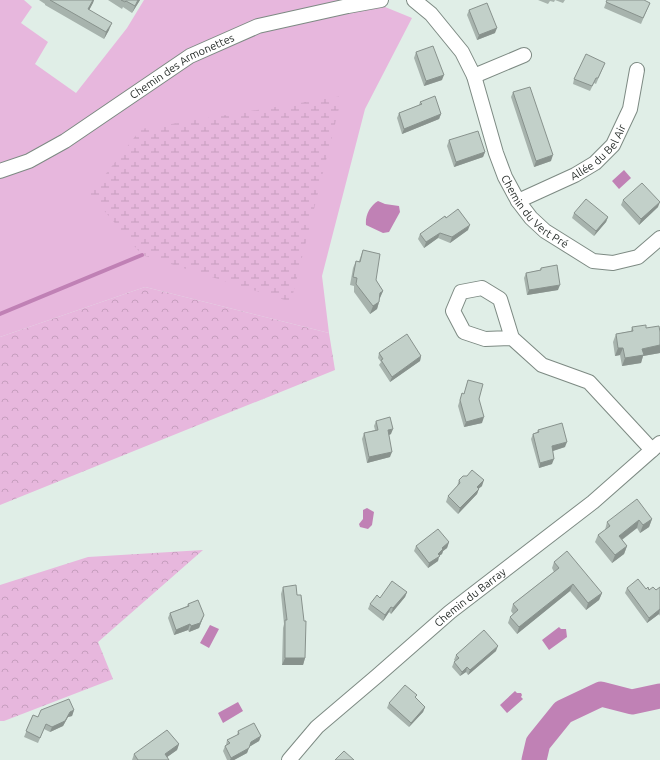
<svg xmlns="http://www.w3.org/2000/svg" width="660" height="760" font-family="Ubuntu,sans-serif">
<style>
.grass{fill:#e7b7dd}
.forest{fill:url(#forest-crowns)}
.wetland{fill:url(#wetland-marsh)}
.water{fill:#c081b5}
.lines{fill:none;stroke-linecap:round;stroke-linejoin:round}
.stream{stroke:#c081b5;stroke-width:4}
.river{stroke:#c081b5;stroke-width:25}
.street-casing{stroke:#7d8a83;stroke-width:16}
.street{stroke:#fff;stroke-width:14}
.wall{fill:#a7b3ad}
.shaded-wall{fill:#88928d}
.building{fill:#c2d0c9;stroke:#88928d}
.labels{text-anchor:middle;dominant-baseline:central;stroke-width:4;stroke-linejoin:round;paint-order:stroke}
.street-label{font-size:11px;fill:#272d2a;stroke:#edfcf4}
</style>
<defs>
<pattern id="forest-crowns" width="20" height="18" patternUnits="userSpaceOnUse"><rect width="20" height="18" fill="#e7b7dd"/><path d="M2 6a3 3 0 1 1 6 0M12 15a3 3 0 1 1 6 0" fill="none" stroke="#c69ebe"/></pattern>
<pattern id="wetland-marsh" width="20" height="14" patternUnits="userSpaceOnUse"><rect width="20" height="14" fill="#e7b7dd"/><path d="M1 5h8M5 5V1M11 12h8M15 12V8" fill="none" stroke="#c69ebe"/></pattern>
</defs>
<rect width="100%" height="100%" fill="#e0eee7"/>
<!-- grass -->
<path class="grass" d="M0 0H24L32 7 21 23 48 42 35 64 76 93 127 28 144 0H368L412 18 365 109 322 276 329 333 145 287 0 337Z"/>
<!-- forest -->
<path class="forest" d="M145 287 329 333 335 370 0 505V337Z
M203 550 98 642 113 679 4 721H0V585L88 557Z"/>
<!-- wetland -->
<path class="wetland" d="M342 96 291 302 142 255 90 194 141 129Z"/>
<!-- water -->
<path class="water" d="M624 170 631 178 619 189 612 181Z
M378 201 385 204 399 206 400 212 389 232 383 233 366 225C365 215 370 206 378 201Z
M367 508 374 512 372 525 368 529 360 527 359 524 363 519V510Z
M210 625 219 629 209 648 200 643Z
M559 627 561 629H566L567 637 549 650 542 640Z
M515 691 517 693H521L522 695 521 697 523 699 507 713 500 705Z
M238 702 243 711 223 723 218 713Z"/>
<g class="lines">
<!-- stream -->
<path class="stream" d="M0 314 142 255"/>
<!-- river -->
<path class="river" d="M534 760 538 743 563 712 601 694 632 702 660 696"/>
<!-- street casing -->
<g class="street-casing">
<g id="street">
<path id="s1" d="M414 0 431 14 462 52 474 76 496 153 505 177 518 201 531 218 545 231 593 261 613 263 638 257 660 238"/>
<path d="M474 76 524 55"/>
<path id="s2" d="M0 171 29 161 65 141 190 56 258 26 348 6 381 0"/>
<path id="s3" d="M518 201 575 175 595 163 613 145 630 109 637 70"/>
<path d="M512 338 485 339 464 332 453 311 461 292 482 288 500 299 512 338 542 365 589 382 652 450"/>
<path id="s4" d="M289 760 317 727 377 676 450 612 593 502 660 443"/>
</g>
</g>
<!-- street -->
<use href="#street" class="street"/>
</g>
<!-- wall -->
<path class="wall" d="M39 0H94L89 10 109 30 104 39 45 5V4Z
M108 0H140L132 13 123 7 122 9Z
M538 0H555L554 2 550 1 548 4Z
M555 0H565L563 3Z
M607 0 650 3 641 24 604 8Z
M469 10 495 33 477 40 467 15Z
M416 52 442 80 424 86 414 58Z
M605 63 596 84 594 83 590 91 573 84 574 79Z
M513 92 551 161 534 167 511 97Z
M420 102 441 114 439 119 402 134 397 118 399 113 419 105Z
M449 140 485 152 483 157 454 167 447 146Z
M623 200 658 207 639 225 621 205Z
M574 213 608 217 606 222 594 236 572 218Z
M446 218 468 230 450 243 438 238 424 248 418 239 420 234Z
M363 250 376 280 383 291 379 299V302L377 309 370 314 354 292V286L350 285 353 268 356 261H359Z
M541 268 558 290 527 295 524 278 526 273 540 270Z
M632 327 646 328 660 332V353L643 356 641 363 622 366 620 355 615 356 613 342 616 334 631 331Z
M379 353 421 356 420 361 390 382 379 365 381 362 378 358Z
M468 380 479 399 482 423 464 427 458 406 462 393 464 394Z
M376 421 391 434 389 435 390 457 367 463 362 439 364 433 375 430 374 426Z
M538 430 565 447 552 451V464L539 468 531 439 533 434 537 432Z
M459 480 482 486 479 488 477 494 458 514 446 502 448 496 457 486Z
M652 519 649 527 640 533 637 528 622 540 627 546 624 554 612 563 595 542 598 535 605 530 607 522Z
M449 542 447 548 443 551 442 554 439 556 438 561 428 568 414 551 416 546Z
M554 562 602 593 599 600 586 610 570 591 517 634 508 623 510 617 513 614 511 611 513 604 554 572 552 568Z
M283 587 305 658 303 665H282L283 628 284 624 281 594Z
M660 587V616L659 614 647 623 625 593 627 588 656 590Z
M407 592 405 597 391 614 389 612 383 621 368 609 370 604 380 598Z
M188 604 204 615 202 620 199 628 189 632 188 630 174 635 168 618 170 613 187 606Z
M496 651 468 675 466 672 460 676 452 667 454 662 455 661 454 660 456 655Z
M417 695 415 698 425 707 423 712 409 727 387 708 389 703Z
M74 710 72 716 68 717 63 726 50 732 44 729 38 743 24 737 33 715 38 717Z
M238 731 261 736 259 741 249 747 247 753 234 760H227L223 751 225 746 226 745 227 740 237 735Z
M179 744 177 750 167 757 169 760H132L134 754Z"/>
<!-- shaded-wall -->
<path class="shaded-wall" d="M93 0H94L93 3 86 16 88 9Z
M138 0H140L132 13 135 6Z
M112 23 109 30 104 39 106 32Z
M497 28 495 33 477 40 479 35Z
M444 75 442 80 424 86 426 81Z
M441 114 439 119 402 134 404 129Z
M485 152 483 157 454 167 456 162Z
M553 155 551 161 534 167 536 161Z
M660 202 658 207 639 225 641 219Z
M608 217 606 222 594 236 596 231Z
M470 225 468 230 450 243 452 237Z
M440 233 438 238 424 248 426 242Z
M560 285 558 290 527 295 529 290Z
M383 291 380 298 377 300 380 293Z
M379 302 377 309 370 314 373 306Z
M660 345V353L643 356 641 363 622 366 625 358 642 349Z
M618 348H623L620 355 615 356Z
M421 356 420 361 390 382 392 377Z
M484 417 482 423 464 427 466 422Z
M393 429 391 434 386 436 388 430Z
M567 442 565 447 550 452 552 446Z
M392 452 390 457 367 463 369 457Z
M554 459 552 464 539 468 540 463Z
M484 480 482 486 475 492 477 487Z
M479 489 477 494 458 514 460 508Z
M652 519 649 527 640 533 643 525Z
M639 520 637 528 616 544 619 536Z
M449 542 447 548 443 551 442 554 439 556 438 561 428 568 429 563 442 548Z
M627 546 624 554 612 563 615 555Z
M573 584 570 591 517 634 519 627Z
M407 592 405 597 391 614 393 608Z
M602 593 599 600 586 610 588 603Z
M391 607 389 612 383 621 385 615Z
M660 609 659 614 647 623 649 618Z
M204 615 199 628 189 632 191 626Z
M190 624 188 630 174 635 176 630Z
M498 646 496 651 468 675 470 670Z
M285 658H305L303 665H282Z
M467 667 466 672 460 676 462 672Z
M425 707 423 712 409 727 411 723Z
M74 710 72 716 68 717 63 726 50 732 52 727 70 712Z
M261 736 259 741 249 747 251 742Z
M179 744 177 750 163 760 165 754Z
M249 748 247 753 234 760H230L231 758Z"/>
<!-- building -->
<path class="building" d="M50 0H93L88 9 112 23 106 32Z
M121 0H138L135 6 126 1 125 2Z
M607 0H644L650 3 643 18 606 2Z
M487 3 497 28 479 35 469 10Z
M433 46 444 75 426 81 416 52Z
M586 54 605 63 598 78H596L592 86 574 79Z
M530 87 553 155 536 161 513 92Z
M435 96 441 114 404 129 399 113 422 104 420 102Z
M478 131 485 152 456 162 449 140Z
M642 183 660 202 641 219 623 200Z
M586 199 608 217 596 231 574 213Z
M458 209 470 225 452 237 440 233 426 242 420 234 445 216 446 218Z
M363 250 380 254 376 280 383 291 380 293 379 302 373 306 356 284 357 278 353 277 356 261 360 262Z
M557 265 560 285 529 290 526 273 541 270V268Z
M646 325V328L659 326 660 332V345L642 349 644 355 625 358 623 348H618L616 334 633 331 632 327Z
M407 334 421 356 392 377 381 360 383 359 379 353Z
M468 380 483 384 479 399 484 417 466 422 460 400 462 393 464 394Z
M390 417 393 429 388 430 392 452 369 457 364 433 378 430 376 421Z
M562 423 567 442 552 446 554 459 540 463 533 434 539 432 538 430Z
M472 470 484 480 477 487 479 489 460 508 448 496 460 483 459 480 463 476H467Z
M637 499 652 519 643 525 639 520 619 536 627 546 615 555 598 535 610 526 607 522Z
M438 529 449 542 442 548 443 549 438 554 440 556 429 563 416 546Z
M567 551 602 593 588 603 573 584 519 627 510 617 518 610 513 604 559 568 554 562Z
M638 579 646 589 648 587 649 590 653 587 656 590 660 587V609L649 618 627 588Z
M392 581 407 592 393 608 391 607 385 615 370 604 377 595 380 598Z
M296 585 297 595H301L304 621H306L305 658H285V620H287L283 587Z
M198 600 204 615 200 623 191 626 190 624 176 630 170 613 189 606 188 604Z
M484 630 498 646 470 670 467 667 462 672 454 662 459 658 456 655Z
M405 685 417 695 415 697 425 707 411 723 389 703Z
M69 699 74 710 70 712 65 721 52 727 46 724 40 738 26 731 33 715 38 717 41 710Z
M254 723 261 736 251 742 249 748 231 758 225 746 230 743 227 740 239 734 238 731Z
M167 730 179 744 165 754 169 760H138L134 754Z
M344 751 354 760H335Z"/>
<g class="labels">
<!-- street labels -->
<g class="street-label">
<text stroke="none"><textPath href="#s2" startOffset="211">Chemin des Armonettes</textPath></text>
<text stroke="none"><textPath href="#s3" startOffset="96">Allée du Bel Air</textPath></text>
<text stroke="none"><textPath href="#s1" startOffset="250">Chemin du Vert Pré</textPath></text>
<text stroke="none"><textPath href="#s4" startOffset="244">Chemin du Barray</textPath></text>
</g>
</g>
</svg>
